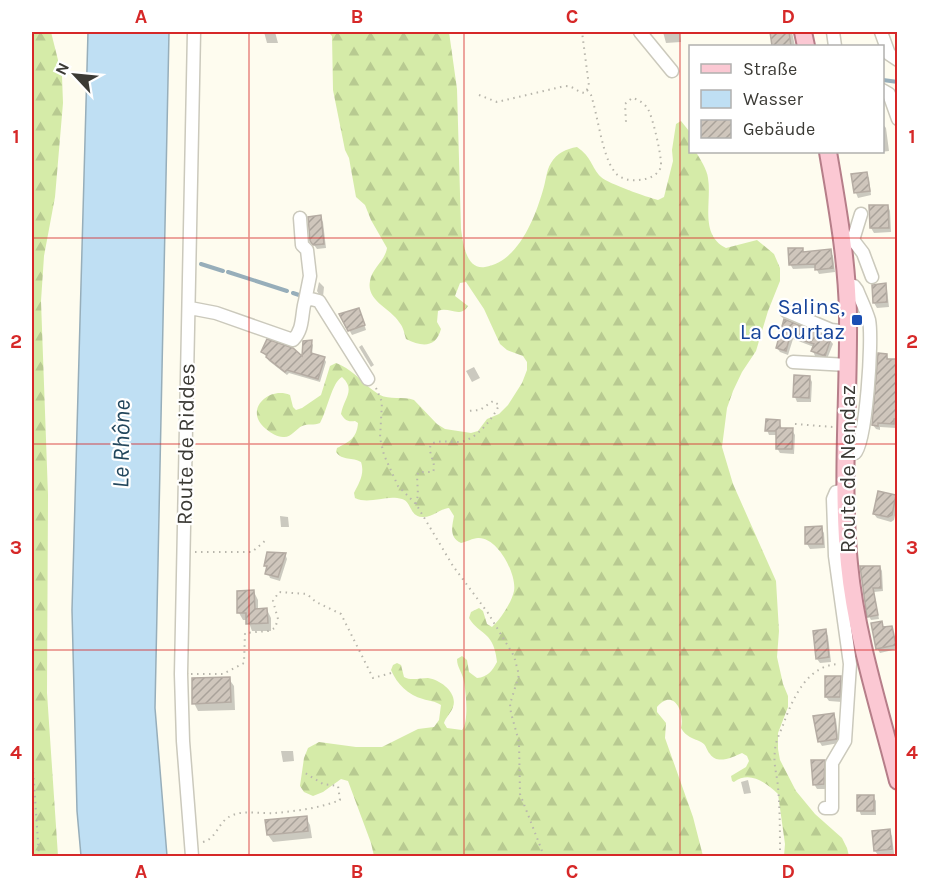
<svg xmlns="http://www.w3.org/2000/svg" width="929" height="888" font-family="Karla,sans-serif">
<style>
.forest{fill:url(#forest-firs)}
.water{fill:#bfdff3;stroke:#97aeba;stroke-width:1.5}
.shadow{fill:#0003}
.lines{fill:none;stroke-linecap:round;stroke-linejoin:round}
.stream{stroke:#97aeba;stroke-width:4}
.building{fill:url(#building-hatch);stroke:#b5aca3;stroke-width:1.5}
.minor-casing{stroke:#cbc9bc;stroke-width:15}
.major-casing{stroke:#b67e89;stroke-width:20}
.path{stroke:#b8b6ac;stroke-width:2;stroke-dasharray:1.5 4.5;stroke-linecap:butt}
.minor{stroke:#fff;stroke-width:12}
.major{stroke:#fbc8d3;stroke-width:16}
.grid{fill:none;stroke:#d62828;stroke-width:1.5;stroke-opacity:0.55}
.transit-dot{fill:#1a4fb4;stroke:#fff;stroke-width:2}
.labels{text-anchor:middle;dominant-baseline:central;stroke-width:4.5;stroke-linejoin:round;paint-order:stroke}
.transit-label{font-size:22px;fill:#164399;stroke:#fff;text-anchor:end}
.street-label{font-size:22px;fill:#3b3a35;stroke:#fff}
.water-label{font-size:24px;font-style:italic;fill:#22465c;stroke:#fff}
.neatline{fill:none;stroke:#d62828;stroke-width:2}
.grid-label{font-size:20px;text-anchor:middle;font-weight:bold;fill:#d62828}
</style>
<defs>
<pattern id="forest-firs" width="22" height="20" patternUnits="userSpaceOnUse" patternTransform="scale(1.5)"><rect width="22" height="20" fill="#d5eba8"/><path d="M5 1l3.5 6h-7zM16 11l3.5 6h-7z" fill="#b8ca91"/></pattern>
<pattern id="building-hatch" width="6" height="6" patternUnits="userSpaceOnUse" patternTransform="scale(1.5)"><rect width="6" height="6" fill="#cfc6bc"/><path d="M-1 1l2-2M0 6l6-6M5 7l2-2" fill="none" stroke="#a9a29a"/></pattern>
</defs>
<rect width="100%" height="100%" fill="#fefcef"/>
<!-- forest -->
<path class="forest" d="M32 32H51L62 76 63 103 55 197 44 256 41 301 48 495 47 693 58 856H32Z
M328 32H449L457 89 461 229C463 243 466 270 485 267 518 262 535 218 543 190 546 181 546 171 551 163 557 153 566 149 577 147 592 157 591 167 601 177 609 184 647 197 658 200L664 197 673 161 672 150 676 124 681 121 689 131 690 152H696C700 159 707 169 708 178 712 202 699 235 726 248L757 240 774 254 780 268V281L768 311 756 351 742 372 733 391 727 408 722 447 733 484 776 581 779 631 777 657 783 684 788 696V707L778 733V749L780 760 796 791 815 814 842 838 847 848 849 856H784L785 844 778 794C766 783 750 770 734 782L732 781 731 776 746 767 749 761 747 756 742 753C733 757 717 765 710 754 706 750 707 745 701 742 693 738 686 737 681 728 685 711 673 688 657 707V712L666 723 665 738 693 817 703 856H374L371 843 348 781 341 779 323 792 313 796 304 792 300 786 304 758 308 748 319 742 356 747H382L418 729 434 727 439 720 441 705C435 701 429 701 423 699 408 695 397 684 391 670L393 665 397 663 401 665 404 677C411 681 420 678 428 678 441 680 458 693 453 707 451 713 446 717 444 723L447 728 462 730C469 722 466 693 464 682 463 673 457 668 457 659L462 656 467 660 469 672 477 678C488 677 492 671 497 662 496 653 494 644 488 637 481 630 474 627 469 618L471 612 479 608 483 611 487 624 492 627C500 620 512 602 514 591 517 575 498 537 478 538 473 538 466 542 461 543 449 537 452 527 454 516L449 508C439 509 432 518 422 517 409 516 412 502 402 499 386 494 370 505 355 498L354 493C359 483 365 474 361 462 353 457 342 461 336 452L337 448C349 442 357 438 358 423L355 421C347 422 345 420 341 414 344 398 356 390 342 377 332 382 327 411 320 423 314 426 308 423 302 426 296 429 291 438 283 437 277 437 271 433 266 429 243 411 268 386 290 395L293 407 296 410 302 408 321 395 330 366 336 363C356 371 363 385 380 395 389 400 403 396 414 400L437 424 445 429 471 433 478 431 487 419 499 414 508 405 522 383 527 370V362L523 356 507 350 500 344 484 309 466 282 460 283 455 296 468 306C460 319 449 306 438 311L437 322 441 329C436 348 422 347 406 339 404 333 404 328 399 322 390 308 366 301 370 281 372 268 385 261 387 248L371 220 365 205 356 197 349 158 345 150 333 90 332 36Z"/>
<!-- water -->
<path class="water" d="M88 32H169L155 708 167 856H81L77 811 72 610Z"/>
<!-- shadow -->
<path class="shadow" d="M264 32H275L278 43H267Z
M663 32H680L681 42 666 43Z
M772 32H792L795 46H778Z
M882 123 886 128 889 151 872 153 871 152H882Z
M866 173 869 178 871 195 858 198 856 193Z
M888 206 890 211 891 232 874 233 871 228Z
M320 217 323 222 326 248 317 249 311 241Z
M802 249 804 254 830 251 833 256 835 272 819 274 816 268 793 269 790 264Z
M319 282 324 287 323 297 320 296 317 291Z
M885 284 887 289 889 307 877 308 874 303 873 286Z
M361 314 366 330 352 335 341 315Z
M785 321 830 340 833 344 827 359 815 356 813 351 814 347 793 339 788 355 780 352 777 348Z
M311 342 313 345 312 355 324 358 326 362 320 382 289 373 287 375 269 361 263 352 303 359Z
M362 345 374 365 371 367 359 347Z
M886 355 889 360 898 361V423H896V428L880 427V430L876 429 873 425Z
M474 367 480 378 472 382 466 371Z
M810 378 812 382 811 402H797L795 397Z
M779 421 782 429 792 430 795 435 794 454 780 453 777 448 778 435H769L767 430Z
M895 497 898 501 894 520 891 522 877 518 874 514Z
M280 516 288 517 289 527H281Z
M806 528H821L824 533 825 548 810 549 807 544Z
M285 554 287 559 280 581 270 578 265 565Z
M880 567 882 571 883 591 874 592 879 619 871 620 869 616 862 568Z
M254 592 258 600V610H267L271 618V631H252L248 620H243L239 613Z
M881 623 884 629 891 627 897 649 880 653 877 648Z
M825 631 828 636 831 662 820 663 817 659Z
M840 678 843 682 842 702 829 701 826 697Z
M229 679 234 686 235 710 198 711 194 703Z
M833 715 836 719 839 743 822 746 819 741Z
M281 751H293L294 761 283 762Z
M824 761 826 766V789H817L814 784Z
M748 780 751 793 744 794 741 782Z
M873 796 876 801V815H861L859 810Z
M306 818 310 825 312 838 273 842 268 835Z
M889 831 892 836 894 854 878 855 875 851Z"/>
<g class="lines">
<!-- stream -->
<path class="stream" d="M883 80 898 82
M201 264 223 271
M228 272 287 291
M293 293 302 296"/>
</g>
<!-- building -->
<path class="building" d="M770 32H789L791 46H772Z
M867 172 870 191 854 193 851 174Z
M869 205H888L889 228H870Z
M321 215 324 244 313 245 310 241 308 217Z
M788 248H803V252L831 249 833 268 815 270V264L789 265Z
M886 283 887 302 873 303 872 285Z
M359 308 365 325 348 331 339 314Z
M784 319 831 338 825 356 811 351 814 344 790 336 786 351 776 348Z
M267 339 293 348 302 356 303 341 312 340 311 353 325 357 318 379 287 370 285 372 266 357 267 355 261 352Z
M878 353 887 354V359H897V419H894V424L878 423V426L872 425Z
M794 375 810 376 809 398 793 397Z
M766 419 780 420V428H793L792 449H776V431H765Z
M878 491 896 495 892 515 888 517 873 514Z
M822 526 823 544H805V527Z
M267 552 286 553 278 577 265 574 267 566H264Z
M860 566H880L881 588H873L878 615 867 617Z
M254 590 255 609 267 608 268 623 246 624V613H237V591Z
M882 621 883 627 892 626 896 645 876 649 871 623Z
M826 629 829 657 816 659 813 631Z
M825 676H841L840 697H825Z
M230 677 231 702 192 704V678Z
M834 713 837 739 818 742 813 716Z
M811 760H825L824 784 813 785Z
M857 795H874V811H857Z
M307 816 308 831 267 835 265 820Z
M890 829 892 849 874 851 872 831Z"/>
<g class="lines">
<!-- minor casing -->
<g class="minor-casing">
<path id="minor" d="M640 32 672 71
M833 32 835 46
M881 32 889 54 898 60
M882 90 889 94 898 119
M300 218 302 245 307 250 310 276 305 301
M853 240 861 214
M843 241 853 240 863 253 872 277
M847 285 854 286 857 290C861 300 866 310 869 320 873 338 866 444 855 453H847
M190 308 216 313 293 340C304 329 301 315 305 301L311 299 319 301 368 379
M786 311 831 330 848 332
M793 362 848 365
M825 808H832V763L845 741 850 664 835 556 833 499 836 492 846 490
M192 856 183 741 181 674 194 32"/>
</g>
<!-- major casing -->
<g class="major-casing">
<path id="major" d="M803 32 806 46
M828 152C837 205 847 259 848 314 849 396 841 483 849 564 856 637 880 710 898 781"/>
</g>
<!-- path -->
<path class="path" d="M587 90 591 95C598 116 602 155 614 171 619 179 630 181 639 180 649 179 657 176 661 167 662 157 653 118 648 109 645 104 638 99 632 98L625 104 626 122
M479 95 497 102 565 86C574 86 577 92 585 93L589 86 582 32
M376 388 382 402 380 438 384 455 398 486 416 504 453 566 488 613 514 656 519 675 510 704 511 713 519 742 520 794 544 856
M795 424 833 427
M416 504 418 495 417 475 419 472H433C437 462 427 454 431 444 439 440 449 442 459 442 475 441 493 419 499 405L493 401 480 410 468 411
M195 552H252L266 540
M191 674H223L244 663 245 633 268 631 275 628 278 619 273 601 279 592 307 594 316 602 341 614 373 678 395 672
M32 754 39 856
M203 842C218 838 218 820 233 815 244 810 262 814 275 813 297 811 320 808 340 800L338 786 323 784 305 773
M780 856C780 833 780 810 778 787 777 774 773 764 775 751 775 742 780 733 783 725 793 698 807 665 839 664"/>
<!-- minor -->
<use href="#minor" class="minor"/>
<!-- major -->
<use href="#major" class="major"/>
</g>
<!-- grid -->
<path class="grid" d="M249 32V856M464 32V856M680 32V856M32 238H898M32 444H898M32 650H898"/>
<!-- markers -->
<rect class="transit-dot" x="851" y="314" width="12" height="12" rx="3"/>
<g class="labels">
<!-- transit labels -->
<g class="transit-label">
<text x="845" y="307">Salins,<tspan x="845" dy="25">La Courtaz</tspan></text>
</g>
<!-- street labels -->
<g class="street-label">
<text transform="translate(186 444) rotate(-89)">Route de Riddes</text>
<text transform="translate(848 469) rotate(-90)">Route de Nendaz</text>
</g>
<!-- water labels -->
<g class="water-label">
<text transform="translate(121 444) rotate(-89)">Le Rhône</text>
</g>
</g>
<!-- border -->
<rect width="929" height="888" fill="none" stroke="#ffffff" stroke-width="66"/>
<!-- legend -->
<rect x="689" y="45" width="195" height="108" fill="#ffffff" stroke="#b1b0ae" stroke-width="1.5"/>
<rect x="701" y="64" width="30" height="9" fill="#fbc8d3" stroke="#b1b0ae" stroke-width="1.5"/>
<text x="743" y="75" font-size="18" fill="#3b3a35">Straße</text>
<rect x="701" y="90" width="30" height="18" fill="#bfdff3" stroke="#b1b0ae" stroke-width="1.5"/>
<text x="743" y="105" font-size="18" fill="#3b3a35">Wasser</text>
<rect x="701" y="120" width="30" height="18" fill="url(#building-hatch)" stroke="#b1b0ae" stroke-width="1.5"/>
<text x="743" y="135" font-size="18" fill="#3b3a35">Gebäude</text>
<!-- north arrow -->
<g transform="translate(75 75) rotate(296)" stroke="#ffffff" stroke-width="4.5" paint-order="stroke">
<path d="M0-4.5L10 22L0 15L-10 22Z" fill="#3b3a35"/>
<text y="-9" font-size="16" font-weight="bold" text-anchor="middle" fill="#3b3a35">N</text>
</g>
<rect x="33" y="33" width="863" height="822" class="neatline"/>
<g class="grid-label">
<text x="141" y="23">A</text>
<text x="357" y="23">B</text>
<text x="572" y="23">C</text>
<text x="788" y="23">D</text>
<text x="16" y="143">1</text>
<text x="912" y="143">1</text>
<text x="16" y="348">2</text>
<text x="912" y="348">2</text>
<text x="16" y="554">3</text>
<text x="912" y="554">3</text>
<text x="16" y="759">4</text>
<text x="912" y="759">4</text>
<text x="141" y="878">A</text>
<text x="357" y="878">B</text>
<text x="572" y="878">C</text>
<text x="788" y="878">D</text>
</g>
</svg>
